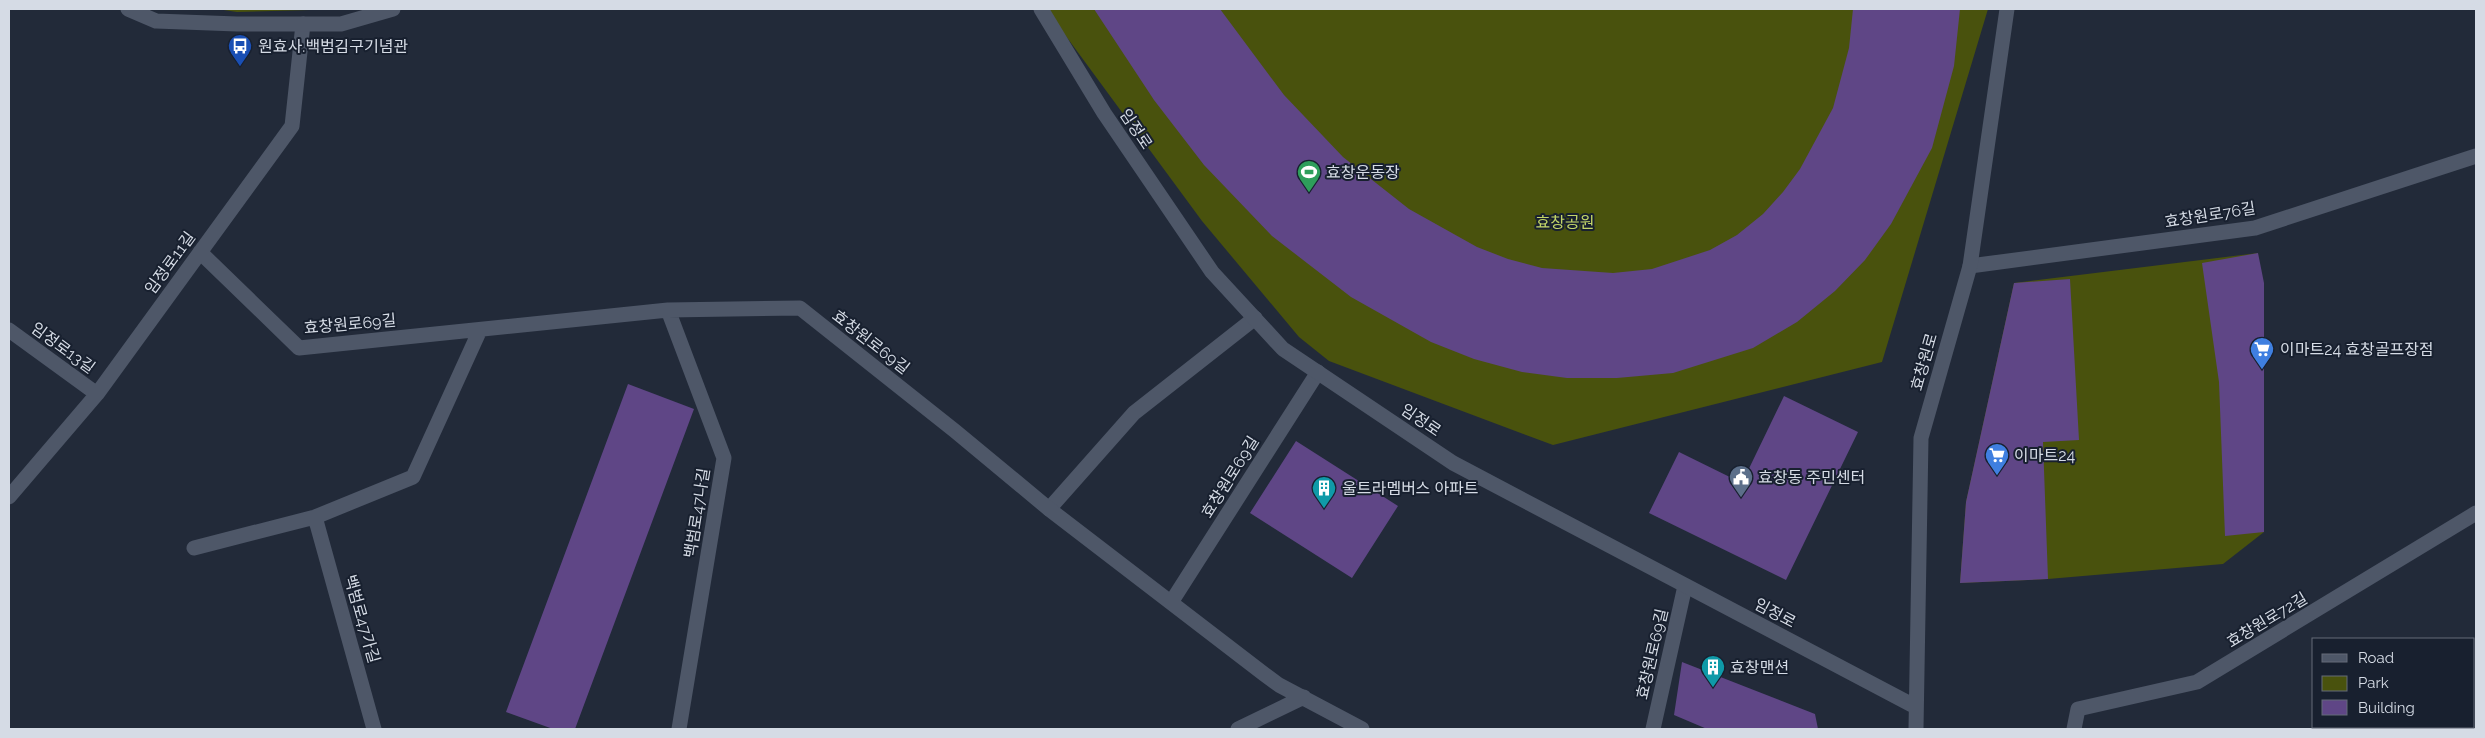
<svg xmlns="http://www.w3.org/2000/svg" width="2485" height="738" font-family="Raleway,'Noto Sans KR',sans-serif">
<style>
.green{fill:#49520d}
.building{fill:#5f4686}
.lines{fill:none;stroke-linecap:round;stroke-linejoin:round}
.lane{stroke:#4e5768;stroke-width:15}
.street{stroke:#4e5768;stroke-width:15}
.secondary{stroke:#4e5768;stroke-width:15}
.labels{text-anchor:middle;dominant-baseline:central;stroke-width:4;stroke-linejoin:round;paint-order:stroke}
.poi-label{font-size:16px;fill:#d5dbe5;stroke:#18202f;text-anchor:start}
.street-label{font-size:16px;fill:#d5dbe5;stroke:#18202f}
.park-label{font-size:16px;fill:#c3d569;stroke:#18202f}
</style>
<rect width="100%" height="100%" fill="#222a39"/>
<!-- green -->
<path class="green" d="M217 9H348L237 12Z
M1046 9H1988L1882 362 1553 445 1329 361 1299 337 1202 221Z
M2258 253 2264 532 2223 564 2048 579 1960 583 1966 502 2014 283Z"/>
<!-- building -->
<path class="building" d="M1094 9H1220L1284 95 1343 157 1409 209 1477 247 1508 259 1542 268 1613 273 1652 269 1710 250 1737 235 1763 214 1783 192 1800 169 1833 108 1849 48 1853 9H1960L1954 66 1932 148 1891 224 1865 260 1835 291 1797 322 1753 348 1673 373 1617 378H1567L1522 372 1474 359 1431 342 1351 297 1272 236 1204 165 1154 100Z
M2258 253 2264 283V532L2225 536 2219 382 2202 263Z
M2070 279 2079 440 2043 442 2048 579 1960 583 1966 502 2014 283Z
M628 384 694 409 575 729H553L506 712Z
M1784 396 1858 432 1786 580 1649 513 1679 452 1742 483Z
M1296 441 1398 506 1352 578 1250 513Z
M1682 662 1815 714 1818 729H1707L1674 715Z"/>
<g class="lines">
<!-- lane -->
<path class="lane" d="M1049 509 1134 413 1255 318"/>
<!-- street -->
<path class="street" d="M200 252 299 348 668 310 800 308 955 431 1049 509 1264 674 1279 685 1362 729
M1970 266 2255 228 2476 156
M668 310 724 458 679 729
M9 330 97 394
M9 497 97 394 292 126 303 24
M315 517 374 729
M194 548 315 517 413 477 480 330
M1172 601 1318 372
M1238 729 1304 697
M1653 729 1685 586
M2074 729 2078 709 2197 682 2476 513"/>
<!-- secondary -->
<path class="secondary" d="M128 9 156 21 237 24H341L393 9
M1041 9 1104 113 1212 272 1283 349 1453 463 1916 707
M1916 729 1921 438 1970 266 2007 9"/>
</g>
<!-- icons -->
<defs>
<g id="bus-pin" transform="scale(1.25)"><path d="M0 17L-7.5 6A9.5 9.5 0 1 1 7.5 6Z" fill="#1a4fb4" stroke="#18202f"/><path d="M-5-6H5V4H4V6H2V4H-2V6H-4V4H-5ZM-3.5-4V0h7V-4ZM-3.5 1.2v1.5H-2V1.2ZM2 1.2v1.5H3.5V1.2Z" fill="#fff"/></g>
<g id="stadium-pin" transform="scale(1.25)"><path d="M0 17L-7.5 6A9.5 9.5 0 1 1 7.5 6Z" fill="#2e9e5b" stroke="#18202f"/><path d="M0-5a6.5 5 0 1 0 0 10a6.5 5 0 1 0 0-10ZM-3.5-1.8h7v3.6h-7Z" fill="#fff"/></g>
<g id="supermarket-pin" transform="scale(1.25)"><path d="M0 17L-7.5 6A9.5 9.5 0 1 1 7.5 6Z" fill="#3f7fe0" stroke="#18202f"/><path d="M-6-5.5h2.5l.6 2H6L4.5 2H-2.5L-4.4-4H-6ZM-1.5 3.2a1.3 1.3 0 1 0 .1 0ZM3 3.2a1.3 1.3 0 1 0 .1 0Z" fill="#fff"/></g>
<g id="civic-pin" transform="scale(1.25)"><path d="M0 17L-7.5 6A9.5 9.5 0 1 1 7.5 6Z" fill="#5c6f8a" stroke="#18202f"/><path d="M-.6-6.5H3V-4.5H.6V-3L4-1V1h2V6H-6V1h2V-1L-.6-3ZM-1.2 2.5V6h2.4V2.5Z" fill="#fff"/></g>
<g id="building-pin" transform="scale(1.25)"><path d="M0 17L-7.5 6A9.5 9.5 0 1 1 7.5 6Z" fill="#0f9aa8" stroke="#18202f"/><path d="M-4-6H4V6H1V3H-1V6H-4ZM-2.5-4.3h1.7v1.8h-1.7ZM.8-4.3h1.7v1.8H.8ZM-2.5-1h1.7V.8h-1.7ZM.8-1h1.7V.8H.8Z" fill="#fff"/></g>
</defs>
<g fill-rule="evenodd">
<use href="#bus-pin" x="240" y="46"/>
<use href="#stadium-pin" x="1309" y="172"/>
<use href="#supermarket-pin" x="2262" y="349"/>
<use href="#supermarket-pin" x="1997" y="455"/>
<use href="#civic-pin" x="1741" y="477"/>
<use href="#building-pin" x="1324" y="488"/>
<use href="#building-pin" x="1713" y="667"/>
</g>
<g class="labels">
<!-- poi labels -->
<g class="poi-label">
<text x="258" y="46">원효사.백범김구기념관</text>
<text x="1326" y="172">효창운동장</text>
<text x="2280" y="349">이마트24 효창골프장점</text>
<text x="2014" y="455">이마트24</text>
<text x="1758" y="477">효창동 주민센터</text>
<text x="1342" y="488">울트라멤버스 아파트</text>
<text x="1730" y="667">효창맨션</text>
</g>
<!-- street labels -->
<g class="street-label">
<text transform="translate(1136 129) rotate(56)">임정로</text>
<text transform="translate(2210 215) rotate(-9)">효창원로76길</text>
<text transform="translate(170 263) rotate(-54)">임정로11길</text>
<text transform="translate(350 324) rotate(-5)">효창원로69길</text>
<text transform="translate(871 342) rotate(38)">효창원로69길</text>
<text transform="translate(63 348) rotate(36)">임정로13길</text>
<text transform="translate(1924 362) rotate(-74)">효창원로</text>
<text transform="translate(1421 420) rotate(34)">임정로</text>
<text transform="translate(1230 477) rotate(-58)">효창원로69길</text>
<text transform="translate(697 513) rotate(-81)">백범로47나길</text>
<text transform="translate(1775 613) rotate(28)">임정로</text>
<text transform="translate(362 619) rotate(74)">백범로47가길</text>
<text transform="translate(2267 620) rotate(-31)">효창원로72길</text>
<text transform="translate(1652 654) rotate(-77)">효창원로69길</text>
</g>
<!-- park labels -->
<g class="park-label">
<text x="1565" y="222">효창공원</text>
</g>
</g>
<!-- border -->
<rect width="2485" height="738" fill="none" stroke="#d5dbe5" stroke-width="20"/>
<!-- legend -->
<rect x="2312" y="638" width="162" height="90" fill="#18202f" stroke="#646b78"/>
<rect x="2322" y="654" width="25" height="8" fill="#4e5768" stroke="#646b78"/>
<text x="2358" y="663" font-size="15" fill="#d5dbe5">Road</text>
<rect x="2322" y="676" width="25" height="15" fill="#49520d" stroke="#646b78"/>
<text x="2358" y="688" font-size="15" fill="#d5dbe5">Park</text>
<rect x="2322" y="700" width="25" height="15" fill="#5f4686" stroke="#646b78"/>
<text x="2358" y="713" font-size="15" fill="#d5dbe5">Building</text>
</svg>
